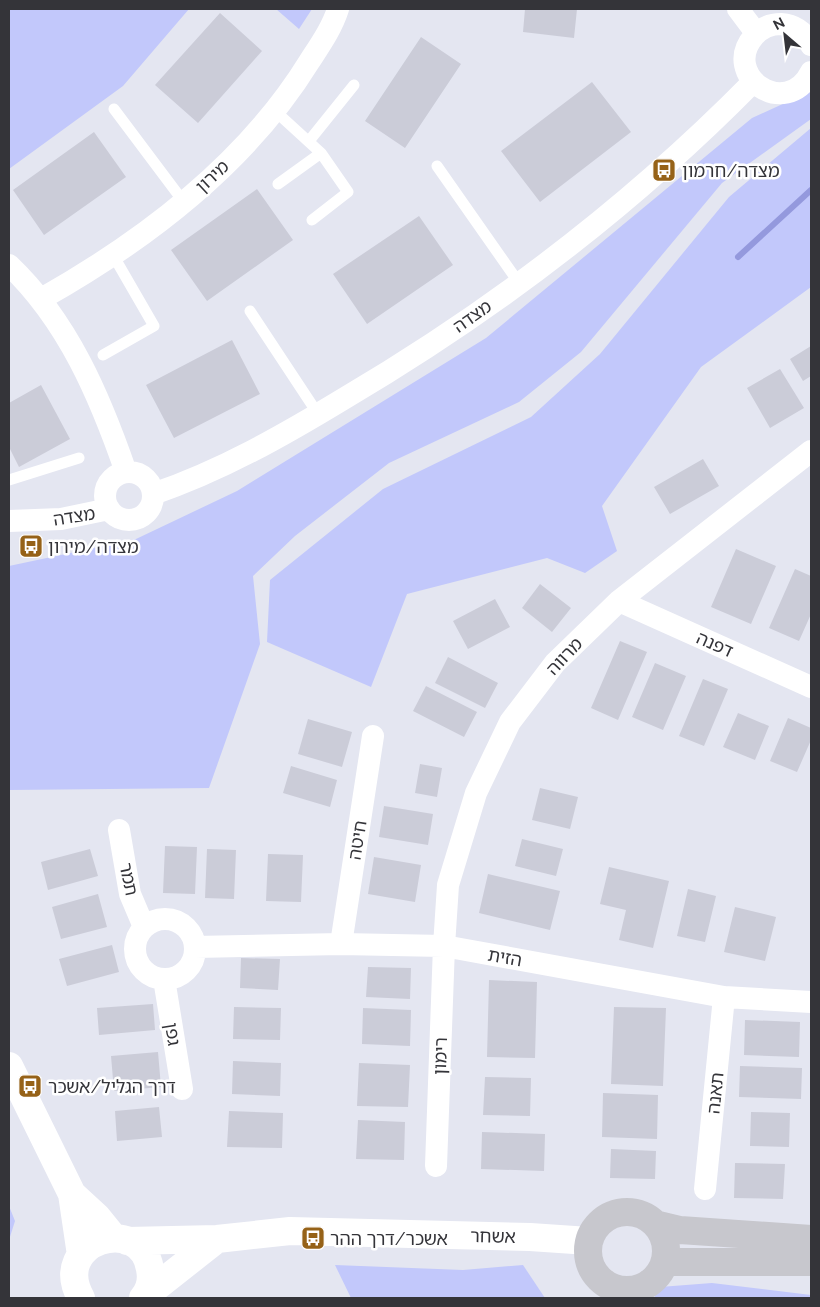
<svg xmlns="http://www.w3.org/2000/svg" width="820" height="1307" font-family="Raleway,'Noto Sans Hebrew',sans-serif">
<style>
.green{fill:#c2c8fb}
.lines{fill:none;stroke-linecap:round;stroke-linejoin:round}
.stream{stroke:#9499dd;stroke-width:6}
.building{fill:#cbccd8}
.service{stroke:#fff;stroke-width:11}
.minor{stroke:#fff;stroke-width:22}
.tertiary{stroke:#fff;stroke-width:28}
.secondary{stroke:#c7c7cd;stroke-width:28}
.labels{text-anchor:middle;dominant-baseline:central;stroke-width:5;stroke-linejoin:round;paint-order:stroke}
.poi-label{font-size:18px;fill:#343439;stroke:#fff;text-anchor:start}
.street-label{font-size:18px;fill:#343439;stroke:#fff}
</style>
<rect width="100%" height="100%" fill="#e4e6f1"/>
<!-- green -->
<path class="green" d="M9 9H189L123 86 9 169Z
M276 9H312L299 29Z
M811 91V119L722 183 581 352 519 402 389 463 295 536 253 576 260 644 209 788 9 790V566L136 539 237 491 486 338 752 118Z
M811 128V287L701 367 602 506 617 551 585 573 547 558 407 594 371 687 267 642 270 580 383 489 531 417 600 354 729 197Z
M9 1206 15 1221 9 1240Z
M335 1265 463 1270 523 1265 545 1298H351Z
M712 1283 811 1295V1298H654L660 1287Z"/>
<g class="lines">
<!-- stream -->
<path class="stream" d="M738 257 811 190"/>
</g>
<!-- building -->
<path class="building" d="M525 9H577L574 38 523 32Z
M220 13 262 51 198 123 155 85Z
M421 37 461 64 405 148 365 121Z
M592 82 631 132 540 202 501 151Z
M94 132 126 177 44 235 13 190Z
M257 189 293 240 207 301 171 250Z
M419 216 453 265 367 324 333 274Z
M232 340 260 394 174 438 146 385Z
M811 346V376L803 381 790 359Z
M780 369 804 408 770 428 747 388Z
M41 385 70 439 19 467 9 447V403Z
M703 459 719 486 670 514 654 487Z
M736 549 776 566 751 624 711 607Z
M795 569 811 576V614L799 641 769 628Z
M540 584 571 608 552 632 522 608Z
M495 599 510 627 468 649 453 621Z
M620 641 647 652 618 720 591 708Z
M448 657 498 683 485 708 435 683Z
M655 663 686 676 663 730 632 717Z
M703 679 728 689 704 746 679 736Z
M426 686 477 712 464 737 413 711Z
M738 713 769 726 755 760 723 747Z
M788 718 811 728V740L797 772 770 761Z
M308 719 352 732 342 767 298 754Z
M420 764 442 768 437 797 415 793Z
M291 766 337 780 330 807 283 793Z
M540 788 578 797 570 829 532 820Z
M384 806 433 814 428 845 379 837Z
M522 839 563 849 556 876 515 866Z
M165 846 197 847 195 894 163 893Z
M90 849 98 876 48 890 41 862Z
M207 849 236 850 234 899 205 898Z
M268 854 303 855 301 902 266 901Z
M374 857 421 865 415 902 368 894Z
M609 867 669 881 653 948 619 940 626 910 600 904Z
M488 874 560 891 550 930 479 913Z
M688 889 716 896 705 942 677 936Z
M98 894 107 927 61 939 52 907Z
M735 907 776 917 765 961 724 952Z
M112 945 119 972 67 986 59 959Z
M241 958 280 959 278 990 240 988Z
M368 967 411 968 410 999 366 997Z
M489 980 537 982 535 1058 487 1057Z
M153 1004 155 1030 99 1035 97 1008Z
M234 1007 281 1008 280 1040 233 1039Z
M614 1007 666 1008 663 1086 611 1084Z
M363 1008 411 1010 410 1046 362 1044Z
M745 1020 800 1022 799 1057 744 1055Z
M158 1052 161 1087 114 1091 111 1056Z
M233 1061 281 1063 280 1096 232 1094Z
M359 1063 410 1065 408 1107 357 1106Z
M740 1066 802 1068 801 1099 739 1097Z
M485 1077 531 1078 530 1116 483 1115Z
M603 1093 658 1095 657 1139 602 1137Z
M159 1107 162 1137 117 1141 115 1111Z
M229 1111 283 1113 282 1148 227 1147Z
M751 1112 790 1113 789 1147 750 1146Z
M358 1120 405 1122 404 1160 356 1159Z
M482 1132 545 1134 544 1171 481 1169Z
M611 1149 656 1151 655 1179 610 1178Z
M735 1163 785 1164 783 1199 734 1198Z"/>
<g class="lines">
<!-- service -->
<path class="service" d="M114 109 183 201
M274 110 321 153 348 192 312 220
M309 141 354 85
M437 166 519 283
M278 184 321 153
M250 311 318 414
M103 355 154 326 113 255
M9 480 79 458"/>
<!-- minor -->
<path class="minor" d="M738 9 756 33
M811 45C805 33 795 25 781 24 771 24 761 28 754 36 720 75 786 121 811 72
M9 265C68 321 100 397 126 472
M41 299C144 241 246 164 309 62 320 45 332 28 338 9
M105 496a24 24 0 1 1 48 0a24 24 0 1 1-48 0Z
M153 494C221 471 284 435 345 398 494 310 632 205 753 82
M9 521 61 519 109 509
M619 601 811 687
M119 830 130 894 144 927
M135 949a30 30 0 1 1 60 0a30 30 0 1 1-60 0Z
M341 944 373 736
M195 947 341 944 444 946 724 997 811 1002
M164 979 182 1089
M436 1166 444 946 448 885 476 793 510 722 555 663 619 601 811 451
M705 1189 724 997"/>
<!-- tertiary -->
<path class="tertiary" d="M9 1066 72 1194 81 1255
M72 1194 97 1217 114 1238
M127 1241 217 1239 290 1231 530 1237 589 1241
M146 1295 217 1239
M81 1298C49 1241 141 1213 150 1269 152 1279 150 1290 143 1298"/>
<!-- secondary -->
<path class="secondary" d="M588 1251a39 39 0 1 1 78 0a39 39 0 1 1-78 0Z
M655 1224 680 1230 811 1239
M665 1262H811"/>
</g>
<!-- icons -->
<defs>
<g id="bus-square" transform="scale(1.25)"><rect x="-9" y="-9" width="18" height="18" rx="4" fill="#966218" stroke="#fff"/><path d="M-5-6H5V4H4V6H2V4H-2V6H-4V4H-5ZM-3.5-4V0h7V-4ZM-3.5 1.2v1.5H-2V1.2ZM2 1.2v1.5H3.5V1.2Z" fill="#fff"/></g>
</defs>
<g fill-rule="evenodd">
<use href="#bus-square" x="664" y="170"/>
<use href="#bus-square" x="31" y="546"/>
<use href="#bus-square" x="30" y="1086"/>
<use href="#bus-square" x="313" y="1238"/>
</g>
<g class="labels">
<!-- poi labels -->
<g class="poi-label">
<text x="682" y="170">מצדה/חרמון</text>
<text x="48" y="546">מצדה/מירון</text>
<text x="48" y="1086">דרך הגליל/אשכר</text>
<text x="330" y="1238">אשכר/דרך ההר</text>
</g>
<!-- street labels -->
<g class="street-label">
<text transform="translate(212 176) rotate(-43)">מירון</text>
<text transform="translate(472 316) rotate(-35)">מצדה</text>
<text transform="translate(74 516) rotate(-9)">מצדה</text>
<text transform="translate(715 644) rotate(24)">דפנה</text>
<text transform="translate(564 656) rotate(-47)">מרווה</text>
<text transform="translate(357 840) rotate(-81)">חיטה</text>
<text transform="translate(129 879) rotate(78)">תמר</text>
<text transform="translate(505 957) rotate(10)">הזית</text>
<text transform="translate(173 1034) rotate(81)">גפן</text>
<text transform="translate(440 1056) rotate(-88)">רימון</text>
<text transform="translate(715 1093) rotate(-84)">תאנה</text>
<text transform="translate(493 1236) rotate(1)">אשחר</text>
</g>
</g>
<!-- border -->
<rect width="820" height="1307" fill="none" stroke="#343439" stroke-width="20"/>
<!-- north arrow -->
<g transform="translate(785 35) rotate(332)" stroke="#ffffff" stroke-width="4" paint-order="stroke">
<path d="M0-4L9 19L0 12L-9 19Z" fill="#343439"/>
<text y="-8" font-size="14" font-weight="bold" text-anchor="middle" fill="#343439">N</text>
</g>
</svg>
